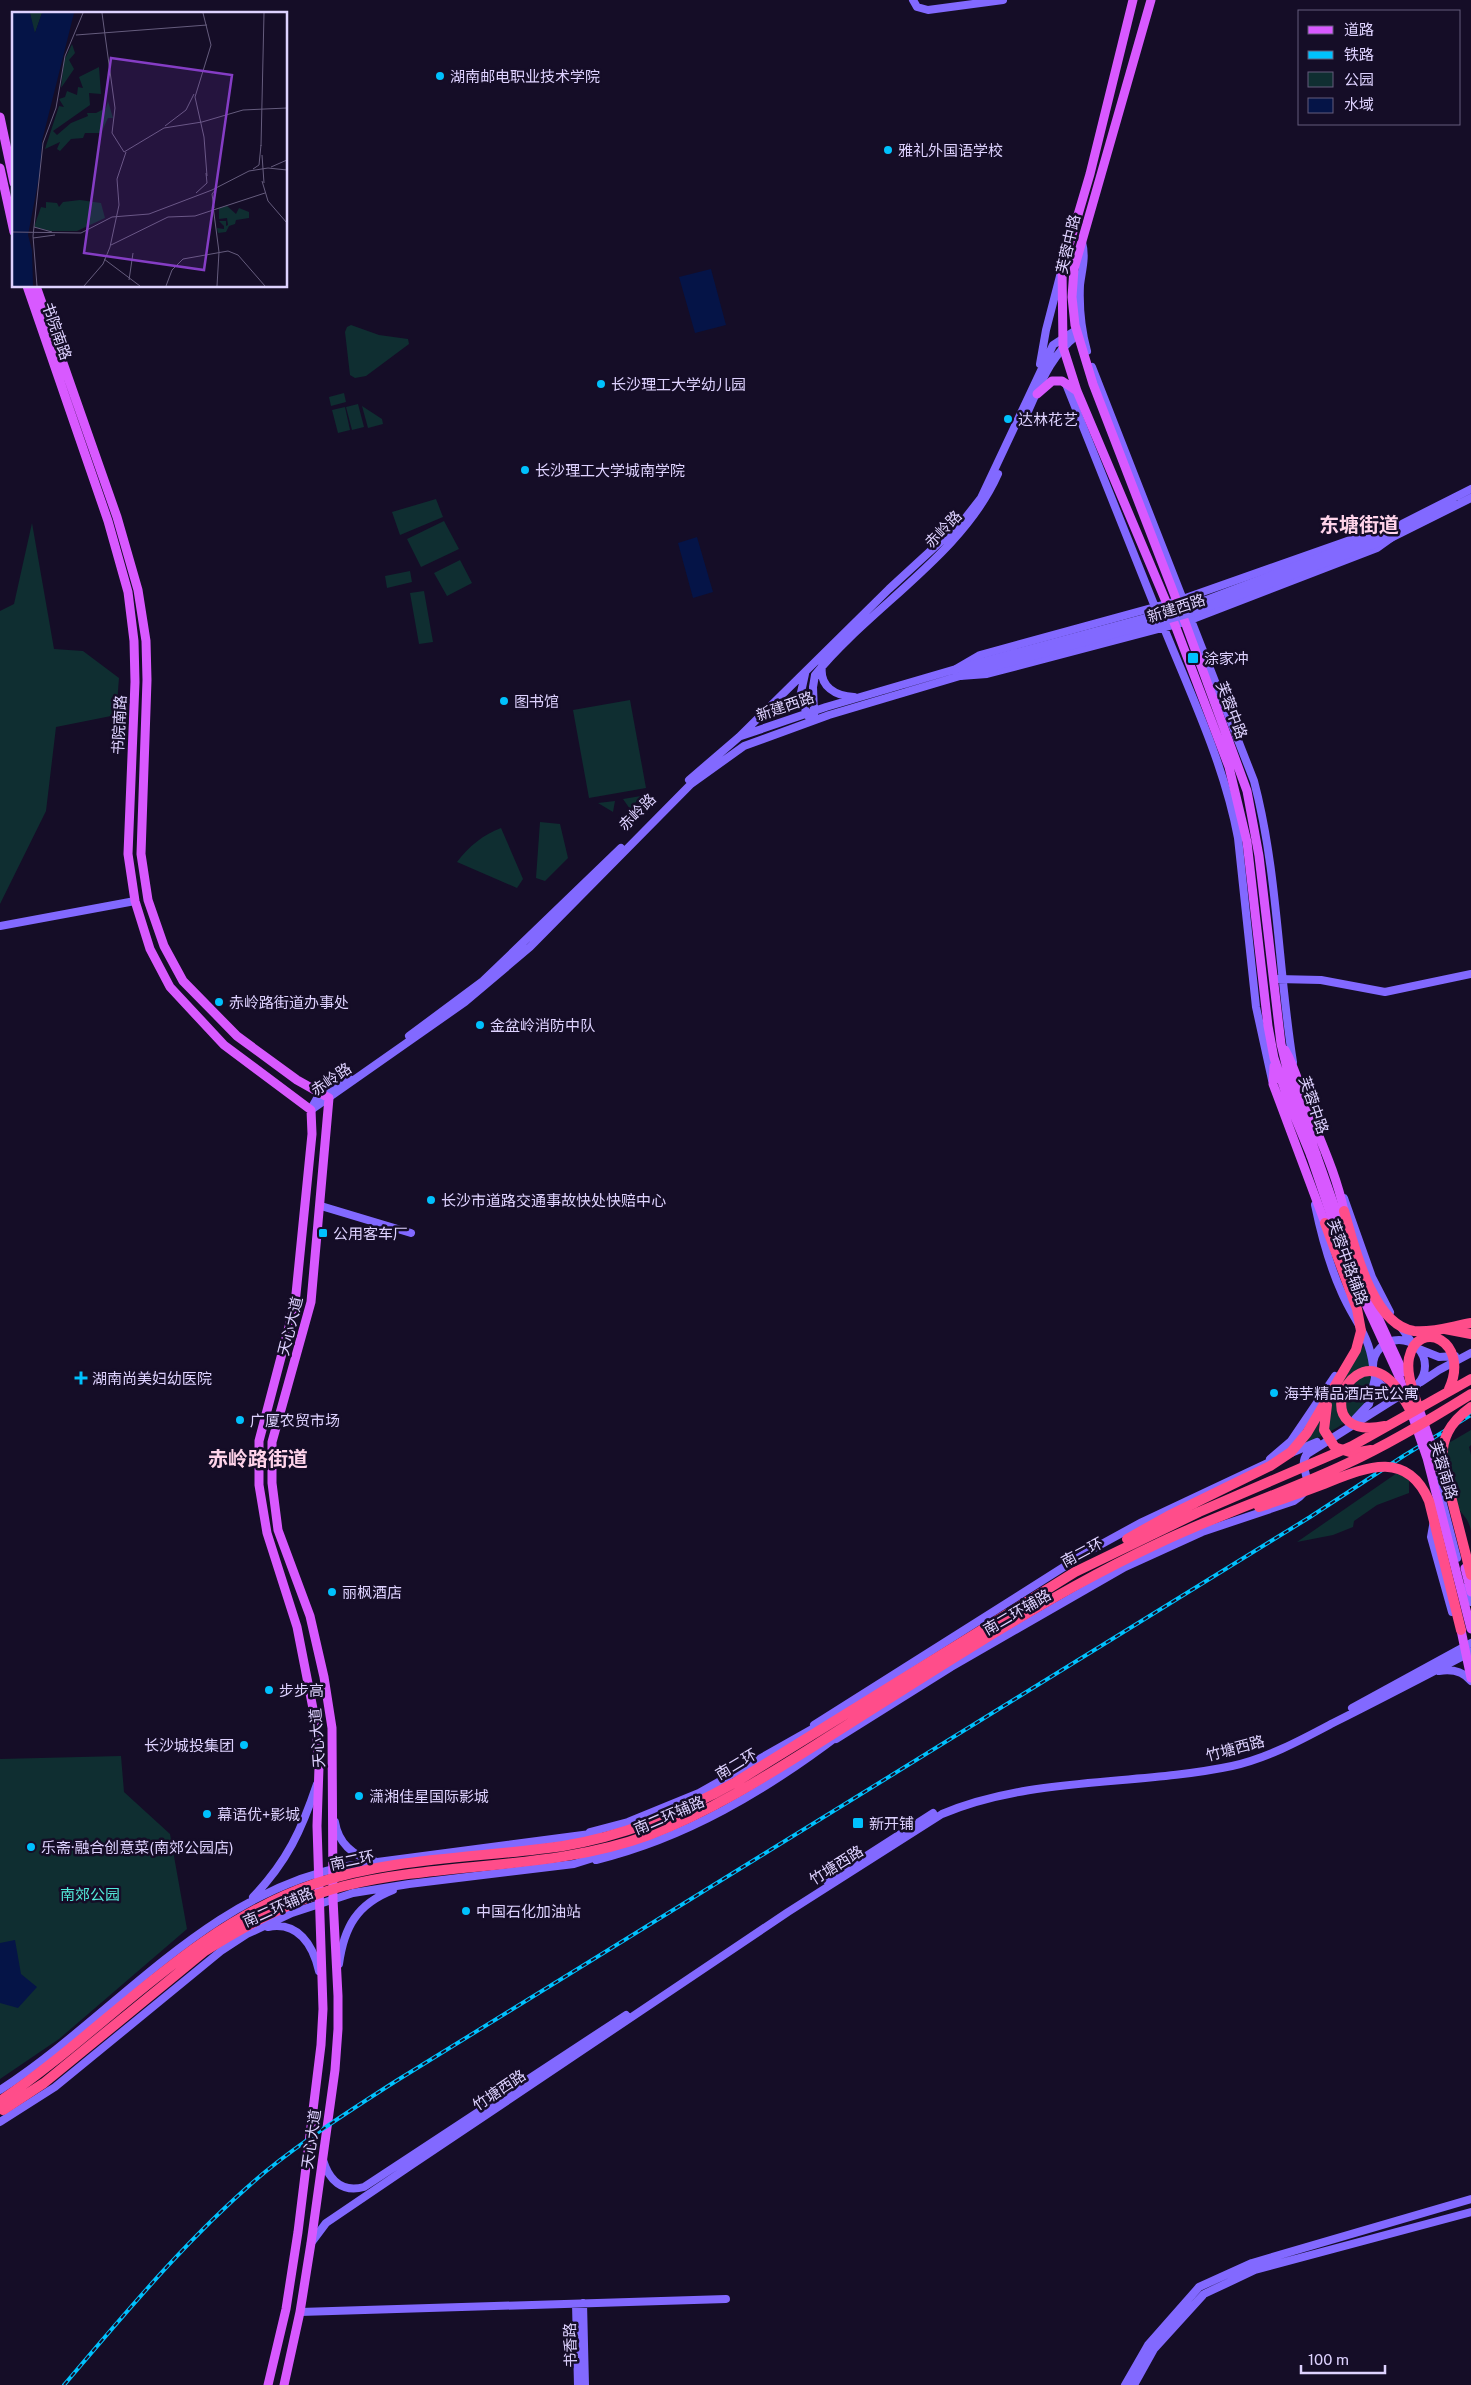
<svg xmlns="http://www.w3.org/2000/svg" width="1471" height="2385" font-family="'Public Sans','Noto Sans SC',sans-serif">
<style>
.green{fill:#0f2e31}
.water{fill:#051447}
.lines{fill:none;stroke-linecap:round;stroke-linejoin:round}
.secondary{stroke:#8269ff;stroke-width:8}
.primary{stroke:#d859ff;stroke-width:9}
.highway{stroke:#ff4d8a;stroke-width:10}
.rail-casing{stroke:#00c1fd;stroke-width:4}
.rail{stroke:#150d27;stroke-width:2;stroke-dasharray:5.5;stroke-linecap:butt}
.secondary-bridge{stroke:#8269ff;stroke-width:8}
.primary-bridge{stroke:#d859ff;stroke-width:9}
.highway-bridge{stroke:#ff4d8a;stroke-width:10}
.poi-dot{fill:#00c1fd;stroke:#150d27;stroke-width:2}
.labels{text-anchor:middle;dominant-baseline:central;stroke-width:5;stroke-linejoin:round;paint-order:stroke}
.poi-label{font-size:15px;fill:#ded2ff;stroke:#150d27;text-anchor:start}
.street-label{font-size:15px;fill:#ded2ff;stroke:#150d27}
.park-label{font-size:15px;fill:#53eada;stroke:#150d27}
.district-label{font-size:20px;font-weight:bold;fill:#ffd4ea;stroke:#150d27}
.inset-road{fill:none;stroke:#655c7d;stroke-width:1}
.view{fill:#853dc5;fill-opacity:0.15;stroke:#853dc5;stroke-width:2.5}
.inset-edge{fill:none;stroke:#ded2ff;stroke-width:2.5}
</style>
<rect width="100%" height="100%" fill="#150d27"/>
<!-- green -->
<path class="green" d="M351 325 379 335 408 339 409 344 366 376 355 378 350 375 345 332 347 327Z
M344 393 346 402 331 406 329 397Z
M358 404 364 427 352 430 346 407Z
M362 406 382 419 383 424 368 428Z
M345 407 350 430 338 433 332 410Z
M436 499 443 517 400 535 392 512Z
M444 521 459 549 421 567 407 539Z
M32 523 54 649 83 651 119 678 116 715 56 727 46 811 0 904V611L14 604Z
M460 560 472 583 447 596 434 573Z
M410 571 412 582 387 588 385 576Z
M424 591 433 642 419 644 410 593Z
M630 700 646 788 589 798 573 710Z
M641 796 630 809 623 799Z
M615 801 613 812 598 803Z
M540 822 560 824 568 858 545 881 536 878Z
M501 828 523 879 517 888 457 862C469 846 483 835 501 828Z
M1365 1343C1386 1405 1352 1422 1303 1445Z
M1471 1430V1445L1469 1447 1471 1455V1531C1468 1517 1464 1518 1458 1507 1448 1491 1447 1462 1447 1444Z
M1397 1473 1409 1479V1493L1377 1505 1354 1521 1353 1527 1333 1535 1297 1542Z
M121 1756 124 1792 170 1834 187 1929 59 2039 0 2079V1759Z"/>
<!-- water -->
<path class="water" d="M711 269 726 325 695 333 679 277Z
M697 537 713 592 693 598 678 543Z
M15 1940 21 1974 37 1987 18 2008 0 2003V1943Z"/>
<g class="lines">
<!-- secondary -->
<path class="secondary" d="M913 0 917 7 928 10 1003 0
M1082 242C1086 257 1082 269 1080 285 1079 307 1081 329 1087 351
M1040 364 1046 330 1060 276
M1092 367 1254 781C1278 872 1278 969 1293 1062
M1066 384 1157 612
M1025 418C1040 386 1048 358 1077 335
M1162 623C1190 693 1224 763 1238 838L1256 1007 1272 1080
M822 666C819 687 836 696 854 697
M805 674 800 697 808 716
M814 714 813 687 815 675C870 607 962 555 998 474
M741 736 826 707 956 669 980 655 1177 601 1370 533 1388 531 1471 489
M689 780 739 737 889 589 963 521 981 498 1053 345 1076 330
M0 926 135 901
M1278 979 1321 980 1385 992 1471 974
M409 1036 483 981 621 848
M311 1109 320 1093 349 1078
M311 1110 465 1002 530 947 691 784 744 746 829 715 960 676 987 674 1185 622 1377 548 1391 538 1471 498
M1344 1198 1372 1277 1390 1312
M1315 1205C1321 1234 1329 1264 1341 1291 1353 1320 1369 1333 1373 1366
M321 1206 411 1233
M1400 1326 1413 1344
M1373 1366a26 26 0 1 1 52 0a26 26 0 1 1-52 0Z
M1419 1349 1439 1357 1455 1356
M1421 1382 1439 1370 1471 1353
M1355 1419 1369 1404 1375 1378
M1291 1453 1317 1442
M1270 1459 1291 1441 1335 1376
M1436 1477 1457 1558
M1434 1520 1431 1537 1452 1612
M1467 1587 1471 1602
M1439 1671C1451 1669 1463 1671 1471 1681
M1352 1708 1471 1643
M814 1725 1089 1551 1142 1522 1276 1459
M836 1739 951 1667 1125 1567 1202 1532 1294 1501C1322 1483 1295 1470 1307 1454L1404 1393
M335 1822C338 1842 353 1857 373 1860
M827 1881 933 1813
M253 1897C287 1862 302 1829 317 1784
M268 1927C298 1921 313 1945 319 1971
M339 1964C344 1927 357 1904 393 1890
M0 2090C116 2015 205 1894 347 1866L598 1833
M0 2122 55 2087 221 1951 247 1934 292 1913 353 1893 409 1884 574 1864 641 1843
M323 2160C329 2180 342 2193 364 2187L626 2015
M311 2243 326 2223 413 2164 788 1912 942 1814C1032 1776 1137 1786 1232 1766 1268 1758 1301 1740 1333 1723 1379 1700 1425 1676 1471 1652
M583 2303 585 2385
M576 2304 578 2385
M300 2312 726 2299
M1125 2385 1148 2345 1199 2287 1252 2263 1471 2199
M1134 2385 1154 2349 1204 2294 1255 2270 1471 2212"/>
<!-- primary -->
<path class="primary" d="M1133 0 1090 174 1062 269 1063 347 1077 391 1167 604 1229 767 1247 842 1268 1026 1274 1058 1290 1105 1311 1156
M1151 0 1074 269 1072 297 1075 325 1093 384 1185 622 1247 791 1259 856 1281 1044 1289 1077 1316 1154
M0 117 14 183
M0 168 14 232
M27 286 108 521 128 592 134 641 135 682 128 854 135 901 150 949 170 987 224 1045 311 1110 312 1134 295 1304 259 1441V1485L267 1533 297 1627 316 1724 319 1767 317 1826 323 2009 321 2045 298 2232 286 2309 268 2385
M36 286 117 517 138 590 146 641 147 680 141 854 148 900 164 946 183 981 237 1036 297 1080 329 1098 311 1302 272 1442V1483L278 1530 310 1616 324 1677 332 1728 333 1899 338 1996V2029L335 2070 311 2243 300 2312 284 2385
M1037 394 1052 381H1062L1077 391
M1285 1050C1295 1067 1299 1085 1306 1104 1320 1140 1336 1173 1344 1211
M1274 1066 1273 1084 1325 1223
M1461 1630 1471 1678"/>
<!-- highway -->
<path class="highway" d="M1445 1329 1471 1334
M1337 1448 1353 1453 1371 1450"/>
<!-- rail casing -->
<g class="rail-casing">
<path id="rail" d="M64 2385C127 2311 190 2235 265 2172 307 2138 351 2110 396 2081L1310 1517 1405 1455 1471 1415"/>
</g>
<!-- rail -->
<use href="#rail" class="rail"/>
<!-- secondary-bridge -->
<path class="secondary-bridge" d="M956 669 1193 605 1388 531
M960 676 1195 612 1391 538
M590 1832 628 1822 699 1793 837 1715
M596 1860C686 1838 765 1791 839 1735"/>
<!-- primary-bridge -->
<path class="primary-bridge" d="M1316 1154 1359 1276 1403 1372
M1311 1156 1347 1263 1398 1374 1427 1458 1471 1629
M1417 1403 1441 1473
M1465 1568 1471 1592"/>
<!-- highway-bridge -->
<path class="highway-bridge" d="M1344 1211C1354 1245 1372 1325 1414 1331 1433 1333 1453 1326 1471 1323
M1417 1404C1413 1390 1406 1373 1409 1358 1418 1317 1471 1341 1449 1389
M1327 1405 1324 1430 1334 1446
M1471 1407C1450 1422 1440 1439 1443 1465L1471 1575
M1385 1426C1312 1441 1344 1352 1383 1375 1395 1382 1402 1396 1409 1408
M1259 1507C1280 1500 1300 1493 1321 1485 1362 1469 1406 1447 1429 1501L1461 1630
M1127 1539 1168 1516 1270 1466 1291 1452 1307 1433 1356 1350 1361 1331 1357 1309 1325 1223
M0 2101C106 2030 191 1926 314 1884 393 1857 481 1858 563 1846 625 1836 681 1813 736 1782L1075 1572 1199 1512 1352 1446 1471 1379
M3 2110 44 2083 205 1951C249 1923 294 1899 344 1886 444 1861 551 1871 649 1835 715 1810 774 1771 833 1734 912 1684 991 1633 1073 1587 1102 1571 1131 1556 1161 1542 1222 1513 1287 1492 1348 1463 1391 1443 1431 1419 1471 1394"/>
</g>
<!-- markers -->
<g class="poi-dot">
<circle cx="440" cy="76" r="5"/>
<circle cx="888" cy="150" r="5"/>
<circle cx="601" cy="384" r="5"/>
<circle cx="1008" cy="419" r="5"/>
<circle cx="525" cy="470" r="5"/>
<rect x="1187" y="652" width="12" height="12" rx="2.5"/>
<circle cx="504" cy="701" r="5"/>
<circle cx="219" cy="1002" r="5"/>
<circle cx="480" cy="1025" r="5"/>
<circle cx="431" cy="1200" r="5"/>
<rect x="318" y="1228" width="10" height="10" rx="2.5"/>
<path d="M78.5 1370.5h5v5h5v5h-5v5h-5v-5h-5v-5h5z"/>
<circle cx="1274" cy="1393" r="5"/>
<circle cx="240" cy="1420" r="5"/>
<circle cx="332" cy="1592" r="5"/>
<circle cx="269" cy="1690" r="5"/>
<circle cx="244" cy="1745" r="5"/>
<circle cx="359" cy="1796" r="5"/>
<circle cx="207" cy="1814" r="5"/>
<rect x="852" y="1817" width="12" height="12" rx="2.5"/>
<circle cx="31" cy="1847" r="5"/>
<circle cx="466" cy="1911" r="5"/>
</g>
<g class="labels">
<!-- poi labels -->
<g class="poi-label">
<text x="450" y="76">湖南邮电职业技术学院</text>
<text x="898" y="150">雅礼外国语学校</text>
<text x="611" y="384">长沙理工大学幼儿园</text>
<text x="1018" y="419">达林花艺</text>
<text x="535" y="470">长沙理工大学城南学院</text>
<text x="1204" y="658">涂家冲</text>
<text x="514" y="701">图书馆</text>
<text x="229" y="1002">赤岭路街道办事处</text>
<text x="490" y="1025">金盆岭消防中队</text>
<text x="441" y="1200">长沙市道路交通事故快处快赔中心</text>
<text x="333" y="1233">公用客车厂</text>
<text x="92" y="1378">湖南尚美妇幼医院</text>
<text x="1284" y="1393">海芋精品酒店式公寓</text>
<text x="250" y="1420">广厦农贸市场</text>
<text x="342" y="1592">丽枫酒店</text>
<text x="279" y="1690">步步高</text>
<text x="234" y="1745" text-anchor="end">长沙城投集团</text>
<text x="369" y="1796">潇湘佳星国际影城</text>
<text x="217" y="1814">幕语优+影城</text>
<text x="869" y="1823">新开铺</text>
<text x="41" y="1847">乐斋·融合创意菜(南郊公园店)</text>
<text x="476" y="1911">中国石化加油站</text>
</g>
<!-- street labels -->
<g class="street-label">
<text transform="translate(1068 244) rotate(-77)">芙蓉中路</text>
<text transform="translate(57 331) rotate(71)">书院南路</text>
<text transform="translate(943 529) rotate(-46)">赤岭路</text>
<text transform="translate(1176 608) rotate(-18)">新建西路</text>
<text transform="translate(785 706) rotate(-19)">新建西路</text>
<text transform="translate(1232 710) rotate(69)">芙蓉中路</text>
<text transform="translate(119 725) rotate(-87)">书院南路</text>
<text transform="translate(637 812) rotate(-45)">赤岭路</text>
<text transform="translate(331 1079) rotate(-34)">赤岭路</text>
<text transform="translate(1314 1105) rotate(71)">芙蓉中路</text>
<text transform="translate(1348 1262) rotate(70)">芙蓉中路辅路</text>
<text transform="translate(290 1326) rotate(-76)">天心大道</text>
<text transform="translate(1444 1470) rotate(73)">芙蓉南路</text>
<text transform="translate(1082 1552) rotate(-28)">南二环</text>
<text transform="translate(1017 1612) rotate(-30)">南二环辅路</text>
<text transform="translate(317 1738) rotate(-94)">天心大道</text>
<text transform="translate(1235 1748) rotate(-15)">竹塘西路</text>
<text transform="translate(736 1764) rotate(-31)">南二环</text>
<text transform="translate(669 1815) rotate(-23)">南二环辅路</text>
<text transform="translate(352 1860) rotate(-12)">南二环</text>
<text transform="translate(836 1865) rotate(-32)">竹塘西路</text>
<text transform="translate(278 1907) rotate(-24)">南二环辅路</text>
<text transform="translate(499 2090) rotate(-34)">竹塘西路</text>
<text transform="translate(311 2139) rotate(-82)">天心大道</text>
<text transform="translate(570 2345) rotate(-91)">书香路</text>
</g>
<!-- park labels -->
<g class="park-label">
<text x="90" y="1894">南郊公园</text>
</g>
<!-- district labels -->
<g class="district-label">
<text x="1359" y="525">东塘街道</text>
<text x="258" y="1459">赤岭路街道</text>
</g>
</g>
<!-- overview -->
<g transform="translate(12 12)">
<rect width="275" height="275" fill="#150d27"/>
<path d="M18 1H30L23 21 21 19ZM60 32 63 41 57 48 62 57 49 76 52 49ZM87 55 89 82 77 81 78 93 41 119 45 123 59 111 76 104 75 101H84L94 96 96 89 101 106H96L89 121H73L71 126 59 127 48 139 45 137 48 130 33 137 47 94 52 95 47 87 53 85 55 79 65 83 66 75 71 76 67 65ZM68 188 89 191 93 206 65 219H39L22 215 29 195 34 196V190L45 191 47 195 51 190ZM215 194 224 202 227 196 237 200V206L224 208 223 212 217 214 214 220 206 221 205 216 212 217V214L207 209H214V214L216 213 215 206 207 207V196Z" fill="#0f2e31"/>
<path d="M0 1H18L23 21 30 1H62L30 129 28 160 16 223 20 238 21 274H0Z" fill="#051447"/>
<path class="inset-road" d="M90 1 103 96 100 121 112 140M191 1 199 33 183 85 192 125 195 164M64 23 195 13M153 114 174 98 182 82M249 134 252 1M112 140 152 116 190 110 231 98 275 96M250 143 252 171M259 155 275 148M241 157 247 153 249 133M250 169 256 189 275 211M184 181 195 171 194 161M201 194 207 240 205 274M202 196 200 182 204 177M22 215 40 220M0 220 69 221 100 205 137 202 200 178 237 159 256 156 275 158M21 226 43 223M99 233 156 205 183 204 253 181M92 247 128 274M117 268 121 241M25 274 21 224 31 131 44 96 53 44 71 1M72 274 91 252 98 235 107 193 105 167 114 140M154 274 160 258 171 247 216 239 226 243 253 274"/>
<path class="view" d="M99 46 220 63 192 258 72 241Z"/>
<rect width="275" height="275" class="inset-edge"/>
</g>
<!-- legend -->
<rect x="1298" y="10" width="162" height="115" fill="#150d27" stroke="#655c7d"/>
<rect x="1308" y="26" width="25" height="8" fill="#d859ff" stroke="#655c7d"/>
<text x="1344" y="35" font-size="15" fill="#ded2ff">道路</text>
<rect x="1308" y="51" width="25" height="8" fill="#00c1fd" stroke="#655c7d"/>
<text x="1344" y="60" font-size="15" fill="#ded2ff">铁路</text>
<rect x="1308" y="72" width="25" height="15" fill="#0f2e31" stroke="#655c7d"/>
<text x="1344" y="85" font-size="15" fill="#ded2ff">公园</text>
<rect x="1308" y="98" width="25" height="15" fill="#051447" stroke="#655c7d"/>
<text x="1344" y="110" font-size="15" fill="#ded2ff">水域</text>
<!-- scale -->
<path d="M1301 2365v8h84v-8" fill="none" stroke="#ded2ff" stroke-width="2.5"/>
<text x="1308" y="2365" font-size="15" fill="#ded2ff" stroke="#150d27" stroke-width="4" paint-order="stroke">100 m</text>
</svg>
